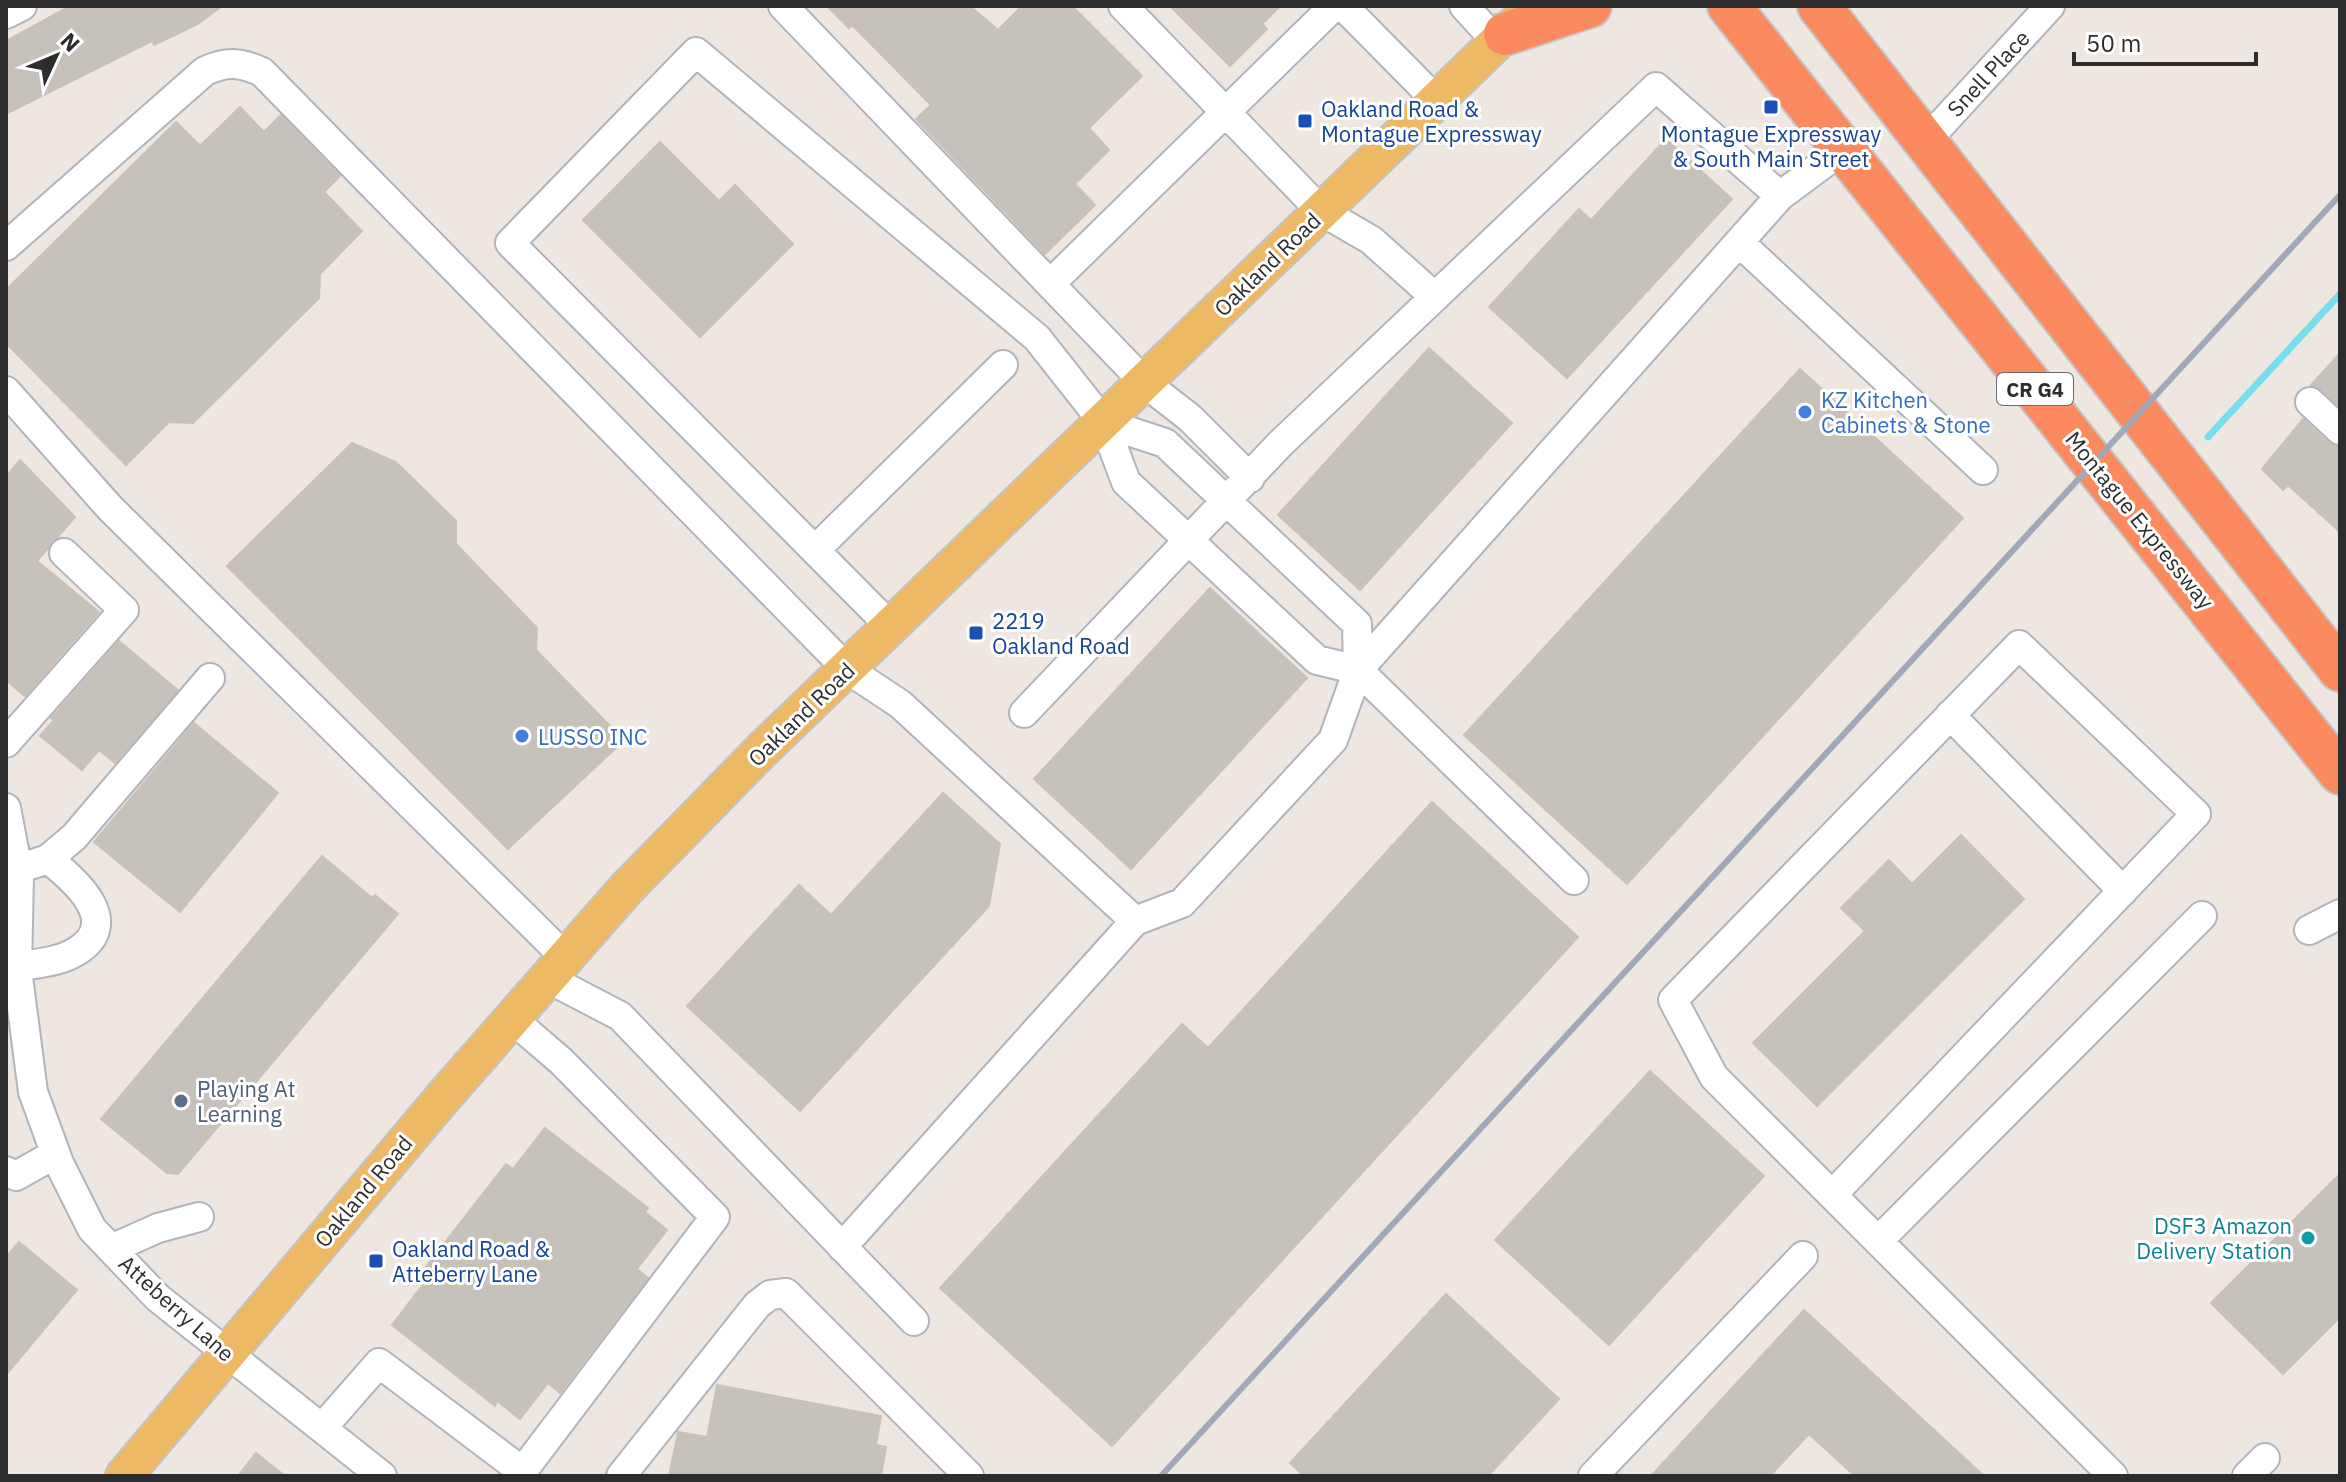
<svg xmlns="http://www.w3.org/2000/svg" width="2346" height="1482" font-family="'IBM Plex Sans',sans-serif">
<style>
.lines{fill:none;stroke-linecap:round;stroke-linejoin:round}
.stream{stroke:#76dfec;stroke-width:7}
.building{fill:#c7c1bb;stroke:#cac1b9;stroke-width:2}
.minor-casing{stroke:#b0b5bd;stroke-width:32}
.major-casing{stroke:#c4c4c4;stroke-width:40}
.highway-casing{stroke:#c4c4c4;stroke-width:46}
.minor{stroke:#fff;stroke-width:28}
.major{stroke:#eeb965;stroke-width:36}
.highway{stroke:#fb8a5e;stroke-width:42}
.rail{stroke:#a2a8b7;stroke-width:6}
.transit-dot{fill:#1a4fb4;stroke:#fff;stroke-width:3}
.shop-dot{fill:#3f7fe0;stroke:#fff;stroke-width:3}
.service-dot{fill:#5c6f8a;stroke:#fff;stroke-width:3}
.culture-dot{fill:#0f9aa8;stroke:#fff;stroke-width:3}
.labels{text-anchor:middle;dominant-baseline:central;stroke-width:6;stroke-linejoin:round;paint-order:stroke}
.shield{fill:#fff;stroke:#6c6c6c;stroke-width:2}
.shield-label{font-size:20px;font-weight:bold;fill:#2d2d2d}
.street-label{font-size:22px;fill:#2d2d2d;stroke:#fff}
.transit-label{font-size:22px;fill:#164399;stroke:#fff;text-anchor:start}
.shop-label{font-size:22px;fill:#366cbe;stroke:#fff;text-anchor:start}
.service-label{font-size:22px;fill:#4e5e75;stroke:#fff;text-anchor:start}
.culture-label{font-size:22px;fill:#0d838f;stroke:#fff;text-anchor:end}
</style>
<rect width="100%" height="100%" fill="#eee6e0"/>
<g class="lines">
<!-- stream -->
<path class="stream" d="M2208 437 2340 294"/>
</g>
<!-- building -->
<path class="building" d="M70 6H222L198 24 154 45 152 41 6 114V41Z
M827 6H970L998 30 1022 6H1072L1142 76 1089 128 1109 150 1075 184 1095 205 1045 254 916 119 931 105 852 25 849 28Z
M1170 6H1280L1262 24 1267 29 1230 66Z
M240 107 264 132 281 115 340 176 324 192 362 231 320 274 319 298 193 423 169 422 126 465 6 343V290L176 122 200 146Z
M1666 139 1732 199 1567 378 1489 307 1579 209 1591 220Z
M660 142 719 201 735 185 793 244 700 337 583 220Z
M1429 348 1512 423 1360 590 1278 515Z
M2340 353V407L2322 390 2311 385Z
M1800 369 1963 518 1627 884 1464 735Z
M2303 419 2328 442 2340 447V532L2288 485 2283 490 2262 469Z
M352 443 396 462 456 521V544L537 628 536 650 618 734 617 747 508 849 227 566Z
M20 460 75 517 37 561 99 612 25 696 6 680V477Z
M1210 588 1307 678 1131 869 1034 779Z
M119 641 178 690 115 763 99 750 82 770 40 736 54 720 51 718Z
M194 723 278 793 180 912 94 842Z
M943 793 1000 844 989 906 800 1111 687 1006 799 885 831 915Z
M1432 802 1578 937 1112 1446 940 1288 1182 1024 1208 1048Z
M1961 835 2024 899 1817 1106 1753 1043 1865 931 1841 908 1889 860 1912 884Z
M322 856 372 898 375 895 398 914 178 1174 167 1173 101 1119Z
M1650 1071 1764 1176 1609 1345 1495 1240Z
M545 1128 648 1208 645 1212 667 1230 637 1269 648 1278 560 1393 548 1383 520 1419 497 1401 495 1406 392 1325 424 1283 417 1278 506 1164 513 1169Z
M2340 1174V1317L2283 1374 2211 1303Z
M19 1242 77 1290 6 1375V1257Z
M1446 1294 1559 1399 1488 1476H1304L1290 1463Z
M1804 1310 1984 1476H1855L1809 1434 1770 1476H1651Z
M717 1385 881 1416 876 1445 886 1447 881 1476H669L678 1432 707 1437Z
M256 1453 285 1476H238Z"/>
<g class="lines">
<!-- minor casing -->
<g class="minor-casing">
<path id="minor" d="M783 6 1145 383 1190 418 1250 478
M1123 6 1321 211 1371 240 1435 297
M1343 6 1436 100
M1464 6 1497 42
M6 14 22 6
M1926 141 2050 6
M1739 242 1983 470
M6 246 205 71C227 61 240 62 262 72L847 669 900 704 1135 921
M1050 284 1334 6
M6 391 110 508 565 957
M2310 402 2340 430
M1104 423 1165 443 1357 624 1358 670
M815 550 1003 365
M891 627 510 243 696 52 1037 338 1104 423 1126 482 1317 660 1358 670 1574 880
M1024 713 1281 443 1656 87 1780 196
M1950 715 2123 891
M6 743 124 610 64 553
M6 808 19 876 17 969 33 1092 59 1163 92 1229 158 1298 382 1476
M18 869 48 859 74 837 210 678
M2309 930 2340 914
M17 967C37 963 60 962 77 951 123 922 75 880 48 859
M547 978 620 1016 914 1321
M511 1018 561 1061 715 1217 519 1476
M6 1171 16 1176 55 1154
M1832 1195 2196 814 2019 645 1673 1000 1714 1077 2113 1476
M1878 1241 2202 916
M842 1247 1135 921 1182 903 1333 740 1358 670 1780 196 1842 150
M111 1249 158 1228 199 1217
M322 1428 379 1363 523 1472
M621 1476 757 1305 770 1295 786 1293 969 1476
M1593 1476 1803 1256
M2247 1476 2265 1458"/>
</g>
<!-- major casing -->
<g class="major-casing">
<path id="major" d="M124 1476 446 1094 626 889 763 749 1524 16"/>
</g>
<!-- highway casing -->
<g class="highway-casing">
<path id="highway" d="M1729 6 2340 773
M1819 6 2340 670
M1505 34 1590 6"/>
</g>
<!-- minor -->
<use href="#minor" class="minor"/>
<!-- major -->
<use href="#major" class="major"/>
<!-- highway -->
<use href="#highway" class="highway"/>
<!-- rail -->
<path class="rail" d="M1161 1476 2340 195"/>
</g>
<!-- markers -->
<g class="transit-dot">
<rect x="1763" y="99" width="16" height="16" rx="4"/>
<rect x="1297" y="113" width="16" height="16" rx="4"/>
<rect x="968" y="625" width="16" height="16" rx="4"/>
<rect x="368" y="1253" width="16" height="16" rx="4"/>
</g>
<g class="shop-dot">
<circle cx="1805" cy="412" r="8"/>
<circle cx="522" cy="736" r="8"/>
</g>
<circle class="service-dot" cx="181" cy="1101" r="8"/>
<circle class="culture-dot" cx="2308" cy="1238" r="8"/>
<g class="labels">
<!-- shield labels -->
<rect class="shield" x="1997" y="373" width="76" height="32" rx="6"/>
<g class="shield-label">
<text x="2035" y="389">CR G4</text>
</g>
<!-- street labels -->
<g class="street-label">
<text transform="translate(1988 73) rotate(-47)">Snell Place</text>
<text transform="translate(1267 264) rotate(-44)">Oakland Road</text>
<text transform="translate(2140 520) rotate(51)">Montague Expressway</text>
<text transform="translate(801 714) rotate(-44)">Oakland Road</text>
<text transform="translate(363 1191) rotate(-50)">Oakland Road</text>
<text transform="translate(177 1308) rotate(42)">Atteberry Lane</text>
</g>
<!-- transit labels -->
<g class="transit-label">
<text x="1321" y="108">Oakland Road &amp;<tspan x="1321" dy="25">Montague Expressway</tspan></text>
<text x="1771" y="133" text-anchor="middle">Montague Expressway<tspan x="1771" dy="25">&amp; South Main Street</tspan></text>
<text x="992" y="620">2219<tspan x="992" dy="25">Oakland Road</tspan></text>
<text x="392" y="1248">Oakland Road &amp;<tspan x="392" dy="25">Atteberry Lane</tspan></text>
</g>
<!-- shop labels -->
<g class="shop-label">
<text x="1821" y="399">KZ Kitchen<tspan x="1821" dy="25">Cabinets &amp; Stone</tspan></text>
<text x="538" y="736">LUSSO INC</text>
</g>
<!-- service labels -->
<g class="service-label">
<text x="197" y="1088">Playing At<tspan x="197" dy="25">Learning</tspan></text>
</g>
<!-- culture labels -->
<g class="culture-label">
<text x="2292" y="1225">DSF3 Amazon<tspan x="2292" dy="25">Delivery Station</tspan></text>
</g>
</g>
<!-- border -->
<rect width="2346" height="1482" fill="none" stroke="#2d2d2d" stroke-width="16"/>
<!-- north arrow -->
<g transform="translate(56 56) rotate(46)" stroke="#ffffff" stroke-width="6" paint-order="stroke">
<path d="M0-6L14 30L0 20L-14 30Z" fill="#2d2d2d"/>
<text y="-12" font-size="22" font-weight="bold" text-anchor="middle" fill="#2d2d2d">N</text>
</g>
<!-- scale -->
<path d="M2074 52v12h182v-12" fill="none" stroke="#2d2d2d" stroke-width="4"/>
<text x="2086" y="52" font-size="24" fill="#2d2d2d" stroke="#ffffff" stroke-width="6" paint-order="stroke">50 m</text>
</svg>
